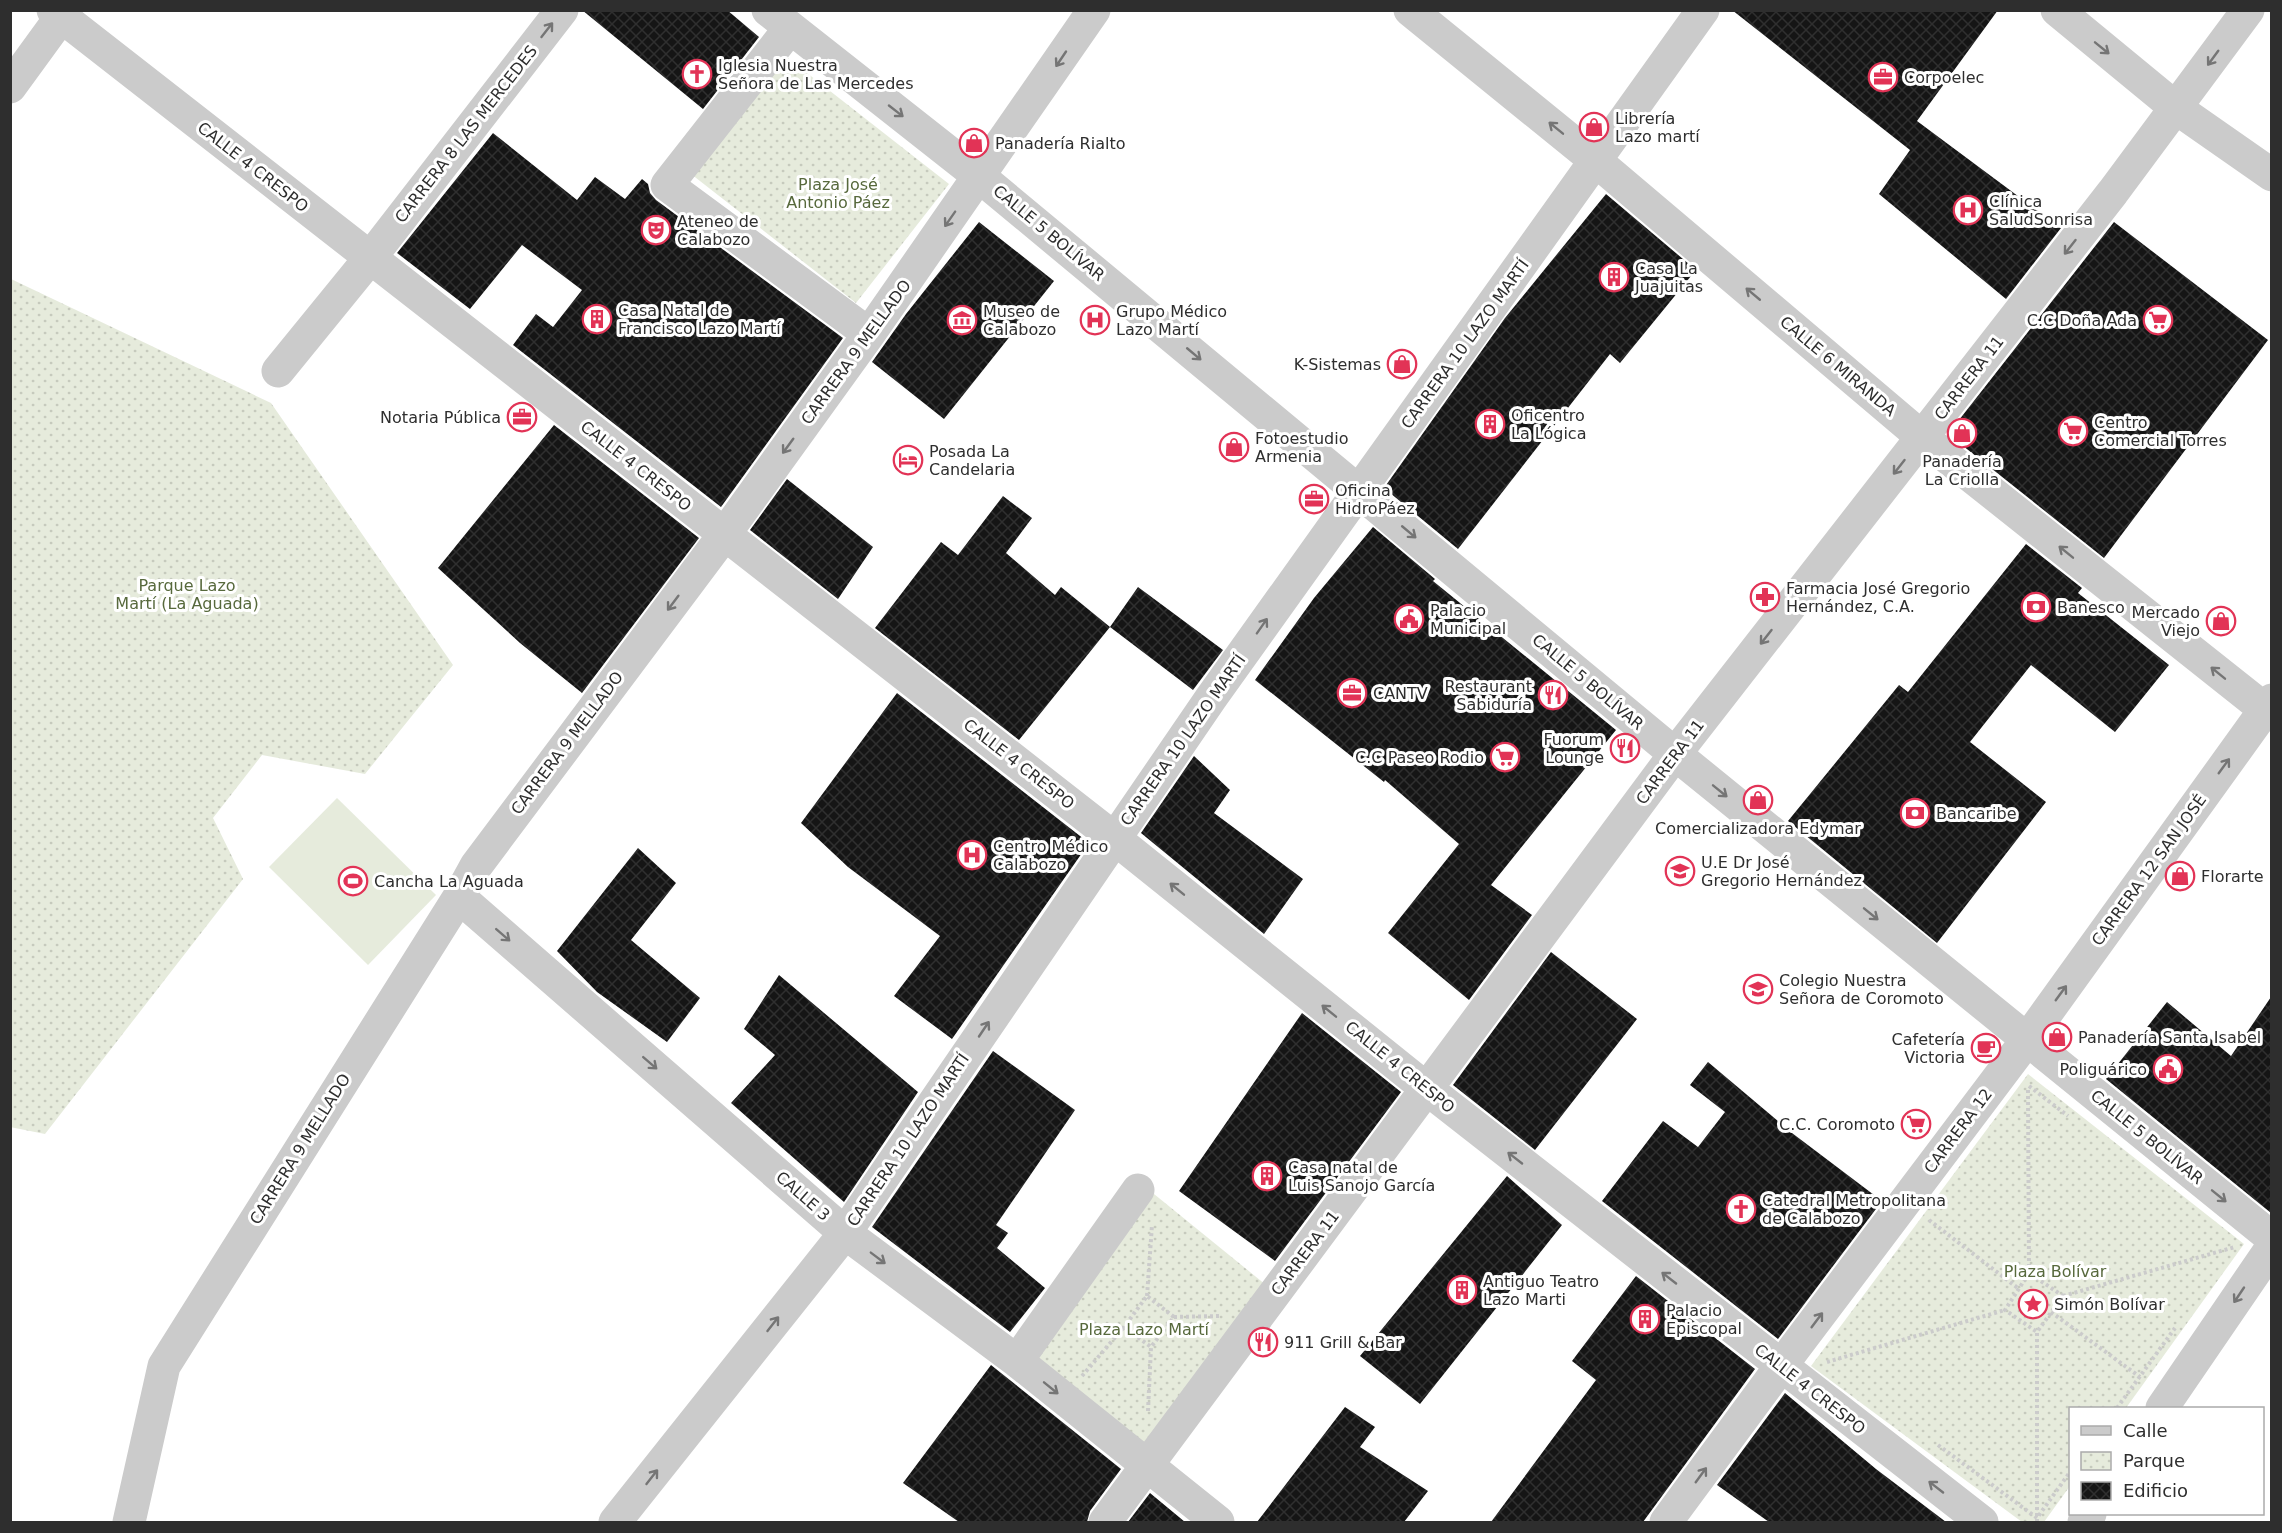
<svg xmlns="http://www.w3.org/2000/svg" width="2282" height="1533" font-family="'DejaVu Sans',sans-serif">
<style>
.grass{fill:#e6ebdc}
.park{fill:url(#park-dots)}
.building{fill:url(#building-cross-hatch)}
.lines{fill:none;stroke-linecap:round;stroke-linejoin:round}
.path{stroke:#cbcbcb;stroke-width:4;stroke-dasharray:3 3;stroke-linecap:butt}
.street{stroke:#cbcbcb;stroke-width:33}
.oneway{stroke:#757575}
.labels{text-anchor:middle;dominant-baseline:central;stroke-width:6;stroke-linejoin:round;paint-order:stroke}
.poi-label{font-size:16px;fill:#2e2e2e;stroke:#fff;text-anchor:start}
.street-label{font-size:16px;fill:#2e2e2e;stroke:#fff}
.park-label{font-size:16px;fill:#57693c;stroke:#fff}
</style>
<defs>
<pattern id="park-dots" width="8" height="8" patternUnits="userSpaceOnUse" patternTransform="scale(1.5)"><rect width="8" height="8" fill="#e6ebdc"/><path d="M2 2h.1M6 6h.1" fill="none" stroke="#c6cabd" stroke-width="1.8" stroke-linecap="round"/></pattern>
<pattern id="building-cross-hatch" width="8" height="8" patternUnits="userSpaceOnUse" patternTransform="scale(1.5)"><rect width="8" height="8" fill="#151515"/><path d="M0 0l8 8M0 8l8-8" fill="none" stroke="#2f2f2f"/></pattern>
</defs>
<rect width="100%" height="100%" fill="#fff"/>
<!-- grass -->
<path class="grass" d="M337 798 436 895 368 965 269 867Z"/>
<!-- park -->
<path class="park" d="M784 55 949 184 856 303 691 174Z
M11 279 271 403 453 665 365 774 262 755 213 818 243 879 45 1134 10 1127Z
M2028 1074 2244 1244 2126 1408H2070V1486L2044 1522H2022L1811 1366Z
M1154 1194 1266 1285 1146 1450 1032 1358Z"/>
<!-- building -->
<path class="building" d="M582 10H727L759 37 703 109Z
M1732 10H1998L1917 121 2061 228 2006 299 1879 194 1910 150Z
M493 133 577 200 595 177 625 199 642 179 648 184 650 193 656 200 843 338 721 507 513 345 536 314 553 327 582 290 522 245 470 309 397 253Z
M1606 194 1696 270 1620 363 1610 354 1458 549 1384 488 1505 318Z
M979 222 1054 281 944 419 872 362 906 314Z
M2114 222 2268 340 2104 558 1948 434Z
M554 425 699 538 582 693 520 643 438 568Z
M787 479 873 547 838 599 750 530Z
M1003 496 1032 518 1006 553 1055 595 1061 587 1110 627 1019 740 875 628 941 542 958 555Z
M1373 527 1435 579 1433 581 1616 730 1491 885 1532 915 1469 1000 1388 933 1459 844 1385 780 1384 782 1255 680 1314 598Z
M2026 544 2082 588 2078 593 2169 665 2115 732 2031 665 1970 742 2046 802 1937 943 1788 821 1899 685 1908 692Z
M1138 587 1223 650 1193 690 1110 627Z
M897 693 1089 843 952 1039 894 996 940 936 848 867 801 823Z
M1194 756 1230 790 1214 813 1303 879 1264 934 1141 833Z
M638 848 676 883 631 940 700 998 667 1042 597 992 557 951Z
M1551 952 1637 1019 1535 1150 1453 1085Z
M779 975 918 1092 844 1202 731 1103 775 1055 744 1029Z
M2271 997V1213L2106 1079 2167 1002 2231 1056Z
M1302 1013 1401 1092 1275 1261 1179 1191Z
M993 1051 1075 1110 996 1225 1008 1233 997 1248 1045 1288 1010 1332 872 1227Z
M1708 1062 1792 1133 1882 1201 1778 1339 1602 1201 1663 1121 1698 1147 1725 1112 1690 1085Z
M1507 1176 1562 1225 1420 1404 1360 1356Z
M1636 1276 1755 1369 1643 1522H1491L1596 1380 1572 1361Z
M991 1365 1121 1469 1090 1511 1087 1522H959L903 1483Z
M1785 1393 1876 1469 1946 1522H1769L1717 1485Z
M1345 1407 1375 1427 1360 1447 1428 1491 1404 1522H1257Z
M1150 1493 1185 1522H1128Z"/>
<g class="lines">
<!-- path -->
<path class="path" d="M2029 1086 2068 1116
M2028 1090 2029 1273
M1929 1220 2019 1289
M1147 1296 1152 1225
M2063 1296 2235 1247
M2051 1312 2140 1377
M1174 1317 1219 1316
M1827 1362 2005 1310
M1082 1376 1124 1327
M2117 1408 2175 1328
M1148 1411 1151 1347 1174 1317 1147 1296 1124 1327 1151 1347
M1938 1445 2037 1518 2070 1472
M2037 1522V1332L2063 1296 2029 1273 2005 1310 2037 1332"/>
<!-- street -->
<path class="street" d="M53 10 1114 838 1427 1089 1982 1522
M768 10 980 177 1675 754 2272 1238
M1410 10 1596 161 1923 438 2272 715
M2057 10 2176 108 2272 175
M790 28 667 185 869 334
M10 87 61 17
M278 371 370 258 562 10
M459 897 845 1233 1017 1361 1218 1522
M1017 1361 1138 1190
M2162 1408 2272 1247
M129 1522 164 1366 459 897 476 866 724 535 869 334 1094 10
M615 1522 845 1233 1211 698 1703 10
M1105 1522 1675 754 2113 192 2248 10
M1666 1522 1781 1366 2027 1040 2272 700
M2084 1522 2090 1514"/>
</g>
<!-- one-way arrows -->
<defs><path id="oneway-shaft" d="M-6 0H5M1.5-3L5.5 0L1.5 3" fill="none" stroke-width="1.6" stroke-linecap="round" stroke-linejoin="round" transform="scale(1.5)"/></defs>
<g class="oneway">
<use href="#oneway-shaft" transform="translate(547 30) rotate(-52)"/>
<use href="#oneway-shaft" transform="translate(2102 48) rotate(39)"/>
<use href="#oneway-shaft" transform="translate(2213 58) rotate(126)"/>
<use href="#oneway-shaft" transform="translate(1061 59) rotate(124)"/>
<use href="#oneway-shaft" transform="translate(896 111) rotate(38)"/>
<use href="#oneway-shaft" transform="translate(1556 128) rotate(-141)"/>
<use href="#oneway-shaft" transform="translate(950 219) rotate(125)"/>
<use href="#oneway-shaft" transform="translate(2070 247) rotate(128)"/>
<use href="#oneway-shaft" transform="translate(1753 294) rotate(-140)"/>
<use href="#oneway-shaft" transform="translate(1194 354) rotate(40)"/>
<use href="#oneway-shaft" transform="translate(788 446) rotate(126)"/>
<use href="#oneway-shaft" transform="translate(1899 467) rotate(128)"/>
<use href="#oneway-shaft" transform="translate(1409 532) rotate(40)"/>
<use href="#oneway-shaft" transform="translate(2066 552) rotate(-141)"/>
<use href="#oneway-shaft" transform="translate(673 603) rotate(127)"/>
<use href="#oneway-shaft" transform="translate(1262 626) rotate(-55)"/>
<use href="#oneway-shaft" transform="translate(1766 637) rotate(128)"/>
<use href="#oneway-shaft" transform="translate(2218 673) rotate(-141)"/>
<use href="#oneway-shaft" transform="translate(2224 766) rotate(-54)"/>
<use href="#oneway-shaft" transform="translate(1720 791) rotate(39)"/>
<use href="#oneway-shaft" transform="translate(1177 889) rotate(-141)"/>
<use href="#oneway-shaft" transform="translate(1871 914) rotate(39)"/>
<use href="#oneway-shaft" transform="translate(503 935) rotate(41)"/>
<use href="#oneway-shaft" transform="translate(2061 993) rotate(-54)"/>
<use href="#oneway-shaft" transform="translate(1329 1011) rotate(-141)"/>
<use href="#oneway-shaft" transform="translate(984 1029) rotate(-56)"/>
<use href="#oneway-shaft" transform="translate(650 1063) rotate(41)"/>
<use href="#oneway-shaft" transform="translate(1515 1158) rotate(-142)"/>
<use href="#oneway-shaft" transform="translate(2219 1196) rotate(39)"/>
<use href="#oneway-shaft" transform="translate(878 1258) rotate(37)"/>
<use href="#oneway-shaft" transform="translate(1669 1278) rotate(-142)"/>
<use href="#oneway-shaft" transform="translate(2239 1295) rotate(124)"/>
<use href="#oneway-shaft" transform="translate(1817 1320) rotate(-53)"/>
<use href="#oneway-shaft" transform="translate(773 1324) rotate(-52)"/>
<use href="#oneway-shaft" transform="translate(1051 1388) rotate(39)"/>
<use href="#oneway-shaft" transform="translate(1701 1475) rotate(-54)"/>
<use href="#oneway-shaft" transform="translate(652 1477) rotate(-52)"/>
<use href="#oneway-shaft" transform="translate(1936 1487) rotate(-142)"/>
</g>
<!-- icons -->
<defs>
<g id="church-ring" transform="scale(1.5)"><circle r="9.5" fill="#fff" stroke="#e23356" stroke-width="1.5"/><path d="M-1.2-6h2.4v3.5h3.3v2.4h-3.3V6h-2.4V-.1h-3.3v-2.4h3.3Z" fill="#e23356"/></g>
<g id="office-ring" transform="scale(1.5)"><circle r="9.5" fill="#fff" stroke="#e23356" stroke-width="1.5"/><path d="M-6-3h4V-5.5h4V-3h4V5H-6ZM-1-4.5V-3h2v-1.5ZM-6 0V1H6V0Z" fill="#e23356"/></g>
<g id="shop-ring" transform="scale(1.5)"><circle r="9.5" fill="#fff" stroke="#e23356" stroke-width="1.5"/><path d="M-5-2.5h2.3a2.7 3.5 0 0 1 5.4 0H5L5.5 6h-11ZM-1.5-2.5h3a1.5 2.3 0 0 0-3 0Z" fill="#e23356"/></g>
<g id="hospital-ring" transform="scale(1.5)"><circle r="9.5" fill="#fff" stroke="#e23356" stroke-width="1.5"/><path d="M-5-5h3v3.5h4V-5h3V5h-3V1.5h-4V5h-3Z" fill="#e23356"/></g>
<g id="theatre-ring" transform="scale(1.5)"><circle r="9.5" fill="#fff" stroke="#e23356" stroke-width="1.5"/><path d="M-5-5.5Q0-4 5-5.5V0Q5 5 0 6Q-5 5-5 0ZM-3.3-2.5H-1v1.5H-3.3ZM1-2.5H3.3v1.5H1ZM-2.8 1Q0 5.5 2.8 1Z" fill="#e23356"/></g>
<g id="building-ring" transform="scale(1.5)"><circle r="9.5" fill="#fff" stroke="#e23356" stroke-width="1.5"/><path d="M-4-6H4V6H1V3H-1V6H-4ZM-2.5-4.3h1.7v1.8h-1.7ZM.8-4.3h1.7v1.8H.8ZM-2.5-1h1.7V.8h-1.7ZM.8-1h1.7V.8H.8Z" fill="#e23356"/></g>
<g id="museum-ring" transform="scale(1.5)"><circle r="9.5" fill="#fff" stroke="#e23356" stroke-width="1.5"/><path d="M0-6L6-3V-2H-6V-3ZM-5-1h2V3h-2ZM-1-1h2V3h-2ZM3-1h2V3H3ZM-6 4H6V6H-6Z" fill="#e23356"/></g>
<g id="supermarket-ring" transform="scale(1.5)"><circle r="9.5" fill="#fff" stroke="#e23356" stroke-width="1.5"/><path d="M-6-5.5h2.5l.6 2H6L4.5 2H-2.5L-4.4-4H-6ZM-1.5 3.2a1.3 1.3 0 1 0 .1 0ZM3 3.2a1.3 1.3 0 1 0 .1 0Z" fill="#e23356"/></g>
<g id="hotel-ring" transform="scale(1.5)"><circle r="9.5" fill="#fff" stroke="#e23356" stroke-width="1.5"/><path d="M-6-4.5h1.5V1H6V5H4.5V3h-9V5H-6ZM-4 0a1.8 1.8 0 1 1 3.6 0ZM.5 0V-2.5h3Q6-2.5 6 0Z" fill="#e23356"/></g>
<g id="pharmacy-ring" transform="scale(1.5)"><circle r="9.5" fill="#fff" stroke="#e23356" stroke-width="1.5"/><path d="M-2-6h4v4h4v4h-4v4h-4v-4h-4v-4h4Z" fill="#e23356"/></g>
<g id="bank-ring" transform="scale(1.5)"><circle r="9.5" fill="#fff" stroke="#e23356" stroke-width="1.5"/><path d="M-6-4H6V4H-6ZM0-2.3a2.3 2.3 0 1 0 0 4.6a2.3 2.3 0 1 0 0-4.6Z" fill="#e23356"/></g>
<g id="civic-ring" transform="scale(1.5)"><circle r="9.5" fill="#fff" stroke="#e23356" stroke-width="1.5"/><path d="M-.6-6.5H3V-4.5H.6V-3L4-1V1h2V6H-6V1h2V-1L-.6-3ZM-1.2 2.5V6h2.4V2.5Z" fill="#e23356"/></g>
<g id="restaurant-ring" transform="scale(1.5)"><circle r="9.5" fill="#fff" stroke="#e23356" stroke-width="1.5"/><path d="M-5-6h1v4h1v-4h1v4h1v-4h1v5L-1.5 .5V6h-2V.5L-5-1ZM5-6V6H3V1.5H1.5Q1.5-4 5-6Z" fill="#e23356"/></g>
<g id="school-ring" transform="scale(1.5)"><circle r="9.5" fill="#fff" stroke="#e23356" stroke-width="1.5"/><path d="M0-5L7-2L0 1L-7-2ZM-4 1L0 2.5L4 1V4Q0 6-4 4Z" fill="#e23356"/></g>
<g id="stadium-ring" transform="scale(1.5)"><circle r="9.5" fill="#fff" stroke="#e23356" stroke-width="1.5"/><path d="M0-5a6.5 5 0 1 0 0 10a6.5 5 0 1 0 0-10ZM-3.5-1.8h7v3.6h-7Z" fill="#e23356"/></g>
<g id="cafe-ring" transform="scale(1.5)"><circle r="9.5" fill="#fff" stroke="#e23356" stroke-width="1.5"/><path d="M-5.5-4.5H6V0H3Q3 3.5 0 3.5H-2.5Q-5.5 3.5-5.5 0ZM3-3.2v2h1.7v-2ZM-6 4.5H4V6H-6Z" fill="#e23356"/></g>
<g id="sight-ring" transform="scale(1.5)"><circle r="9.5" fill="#fff" stroke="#e23356" stroke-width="1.5"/><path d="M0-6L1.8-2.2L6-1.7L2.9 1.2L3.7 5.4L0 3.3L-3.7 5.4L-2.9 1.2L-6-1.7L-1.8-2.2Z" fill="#e23356"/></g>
</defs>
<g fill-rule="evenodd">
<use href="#church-ring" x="697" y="74"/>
<use href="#office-ring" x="1883" y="77"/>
<use href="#shop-ring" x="1594" y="127"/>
<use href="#shop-ring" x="974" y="143"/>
<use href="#hospital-ring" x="1968" y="210"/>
<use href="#theatre-ring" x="656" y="230"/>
<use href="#building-ring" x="1614" y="277"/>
<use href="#building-ring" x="597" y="319"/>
<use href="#museum-ring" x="962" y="320"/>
<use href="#hospital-ring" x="1095" y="320"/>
<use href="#supermarket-ring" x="2158" y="320"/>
<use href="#shop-ring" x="1402" y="364"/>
<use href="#office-ring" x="522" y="417"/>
<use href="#building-ring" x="1490" y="424"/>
<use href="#supermarket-ring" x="2073" y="431"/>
<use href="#shop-ring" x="1962" y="433"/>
<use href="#shop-ring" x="1234" y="447"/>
<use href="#hotel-ring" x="908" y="460"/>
<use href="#office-ring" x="1314" y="499"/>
<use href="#pharmacy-ring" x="1765" y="597"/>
<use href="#bank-ring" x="2036" y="607"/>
<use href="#civic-ring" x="1409" y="619"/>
<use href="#shop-ring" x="2221" y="621"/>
<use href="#office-ring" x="1352" y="693"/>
<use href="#restaurant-ring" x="1553" y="695"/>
<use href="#restaurant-ring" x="1625" y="748"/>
<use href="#supermarket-ring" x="1505" y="757"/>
<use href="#shop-ring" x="1758" y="800"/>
<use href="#bank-ring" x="1915" y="813"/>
<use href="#hospital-ring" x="972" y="855"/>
<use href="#school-ring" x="1680" y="871"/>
<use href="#shop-ring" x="2180" y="876"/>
<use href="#stadium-ring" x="353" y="881"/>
<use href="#school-ring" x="1758" y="989"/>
<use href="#shop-ring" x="2057" y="1037"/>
<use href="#cafe-ring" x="1986" y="1048"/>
<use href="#civic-ring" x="2168" y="1069"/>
<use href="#supermarket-ring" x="1916" y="1124"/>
<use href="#building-ring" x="1267" y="1176"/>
<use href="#church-ring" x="1741" y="1209"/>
<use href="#building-ring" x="1462" y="1290"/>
<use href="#sight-ring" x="2033" y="1304"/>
<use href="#building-ring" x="1645" y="1319"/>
<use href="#restaurant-ring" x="1263" y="1342"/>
</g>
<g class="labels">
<!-- poi labels -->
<g class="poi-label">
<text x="718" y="65">Iglesia Nuestra<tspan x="718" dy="18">Señora de Las Mercedes</tspan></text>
<text x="1904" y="77">Corpoelec</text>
<text x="1615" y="118">Librería<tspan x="1615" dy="18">Lazo martí</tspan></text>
<text x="995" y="143">Panadería Rialto</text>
<text x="1989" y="201">Clínica<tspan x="1989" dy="18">SaludSonrisa</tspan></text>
<text x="677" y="221">Ateneo de<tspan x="677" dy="18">Calabozo</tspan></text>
<text x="1635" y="268">Casa La<tspan x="1635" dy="18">Juajuitas</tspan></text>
<text x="618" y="310">Casa Natal de<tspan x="618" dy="18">Francisco Lazo Martí</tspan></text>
<text x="983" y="311">Museo de<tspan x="983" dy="18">Calabozo</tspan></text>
<text x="1116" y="311">Grupo Médico<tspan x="1116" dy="18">Lazo Martí</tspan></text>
<text x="2137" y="320" text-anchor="end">C.C Doña Ada</text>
<text x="1381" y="364" text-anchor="end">K-Sistemas</text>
<text x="1511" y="415">Oficentro<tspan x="1511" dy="18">La Lógica</tspan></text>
<text x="501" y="417" text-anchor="end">Notaria Pública</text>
<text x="2094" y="422">Centro<tspan x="2094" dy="18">Comercial Torres</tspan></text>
<text x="1255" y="438">Fotoestudio<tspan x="1255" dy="18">Armenia</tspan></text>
<text x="929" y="451">Posada La<tspan x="929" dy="18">Candelaria</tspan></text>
<text x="1962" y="461" text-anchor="middle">Panadería<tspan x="1962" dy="18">La Criolla</tspan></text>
<text x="1335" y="490">Oficina<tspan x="1335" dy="18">HidroPáez</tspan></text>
<text x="1786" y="588">Farmacia José Gregorio<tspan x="1786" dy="18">Hernández, C.A.</tspan></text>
<text x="2057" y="607">Banesco</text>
<text x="1430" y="610">Palacio<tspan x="1430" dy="18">Municipal</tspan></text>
<text x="2200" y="612" text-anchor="end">Mercado<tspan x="2200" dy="18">Viejo</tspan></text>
<text x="1532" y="686" text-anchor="end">Restaurant<tspan x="1532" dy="18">Sabiduría</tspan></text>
<text x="1373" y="693">CANTV</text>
<text x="1604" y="739" text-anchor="end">Fuorum<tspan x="1604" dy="18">Lounge</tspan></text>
<text x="1484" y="757" text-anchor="end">C.C Paseo Rodio</text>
<text x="1936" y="813">Bancaribe</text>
<text x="1758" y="828" text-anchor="middle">Comercializadora Edymar</text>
<text x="993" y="846">Centro Médico<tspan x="993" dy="18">Calabozo</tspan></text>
<text x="1701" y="862">U.E Dr José<tspan x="1701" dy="18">Gregorio Hernández</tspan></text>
<text x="2201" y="876">Florarte</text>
<text x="374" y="881">Cancha La Aguada</text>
<text x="1779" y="980">Colegio Nuestra<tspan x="1779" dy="18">Señora de Coromoto</tspan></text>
<text x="2078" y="1037">Panadería Santa Isabel</text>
<text x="1965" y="1039" text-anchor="end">Cafetería<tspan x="1965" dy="18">Victoria</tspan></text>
<text x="2147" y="1069" text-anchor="end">Poliguárico</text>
<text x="1895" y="1124" text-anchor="end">C.C. Coromoto</text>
<text x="1288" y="1167">Casa natal de<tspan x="1288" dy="18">Luis Sanojo García</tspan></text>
<text x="1762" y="1200">Catedral Metropolitana<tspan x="1762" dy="18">de Calabozo</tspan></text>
<text x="1483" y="1281">Antiguo Teatro<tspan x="1483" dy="18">Lazo Marti</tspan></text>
<text x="2054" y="1304">Simón Bolívar</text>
<text x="1666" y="1310">Palacio<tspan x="1666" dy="18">Episcopal</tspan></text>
<text x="1284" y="1342">911 Grill &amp; Bar</text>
</g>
<!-- street labels -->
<g class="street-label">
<text transform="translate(466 134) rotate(-52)">CARRERA 8 LAS MERCEDES</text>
<text transform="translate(253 167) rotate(38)">CALLE 4 CRESPO</text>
<text transform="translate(1049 233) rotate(40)">CALLE 5 BOLÍVAR</text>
<text transform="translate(1465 344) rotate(-54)">CARRERA 10 LAZO MARTÍ</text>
<text transform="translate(856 352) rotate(-54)">CARRERA 9 MELLADO</text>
<text transform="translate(1838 366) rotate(40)">CALLE 6 MIRANDA</text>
<text transform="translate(1969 378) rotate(-52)">CARRERA 11</text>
<text transform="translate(636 466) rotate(38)">CALLE 4 CRESPO</text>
<text transform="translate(1588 682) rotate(40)">CALLE 5 BOLÍVAR</text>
<text transform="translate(1183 740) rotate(-55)">CARRERA 10 LAZO MARTÍ</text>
<text transform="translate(567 743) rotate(-53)">CARRERA 9 MELLADO</text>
<text transform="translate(1670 762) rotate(-53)">CARRERA 11</text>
<text transform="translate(1019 764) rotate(38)">CALLE 4 CRESPO</text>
<text transform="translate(2149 870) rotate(-54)">CARRERA 12 SAN JOSÉ</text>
<text transform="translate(1400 1067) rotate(39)">CALLE 4 CRESPO</text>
<text transform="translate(1958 1131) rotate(-53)">CARRERA 12</text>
<text transform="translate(2147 1137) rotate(39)">CALLE 5 BOLÍVAR</text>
<text transform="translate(908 1140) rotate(-56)">CARRERA 10 LAZO MARTÍ</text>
<text transform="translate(300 1149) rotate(-58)">CARRERA 9 MELLADO</text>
<text transform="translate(803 1196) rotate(41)">CALLE 3</text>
<text transform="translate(1305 1253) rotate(-53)">CARRERA 11</text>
<text transform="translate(1810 1389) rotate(38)">CALLE 4 CRESPO</text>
</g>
<!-- park labels -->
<g class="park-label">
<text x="838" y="184">Plaza José<tspan x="838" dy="18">Antonio Páez</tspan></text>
<text x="187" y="585">Parque Lazo<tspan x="187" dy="18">Martí (La Aguada)</tspan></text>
<text x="2055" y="1271">Plaza Bolívar</text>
<text x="1144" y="1329">Plaza Lazo Martí</text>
</g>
</g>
<!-- border -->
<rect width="2282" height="1533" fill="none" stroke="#2e2e2e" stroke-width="24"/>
<!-- legend -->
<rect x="2069" y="1407" width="195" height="108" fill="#ffffff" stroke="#ababab" stroke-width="1.5"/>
<rect x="2081" y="1426" width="30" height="9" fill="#cbcbcb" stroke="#ababab" stroke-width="1.5"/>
<text x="2123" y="1437" font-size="18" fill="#2e2e2e">Calle</text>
<rect x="2081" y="1452" width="30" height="18" fill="url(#park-dots)" stroke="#ababab" stroke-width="1.5"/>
<text x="2123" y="1467" font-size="18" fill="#2e2e2e">Parque</text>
<rect x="2081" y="1482" width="30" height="18" fill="url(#building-cross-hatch)" stroke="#ababab" stroke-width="1.5"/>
<text x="2123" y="1497" font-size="18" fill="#2e2e2e">Edificio</text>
</svg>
